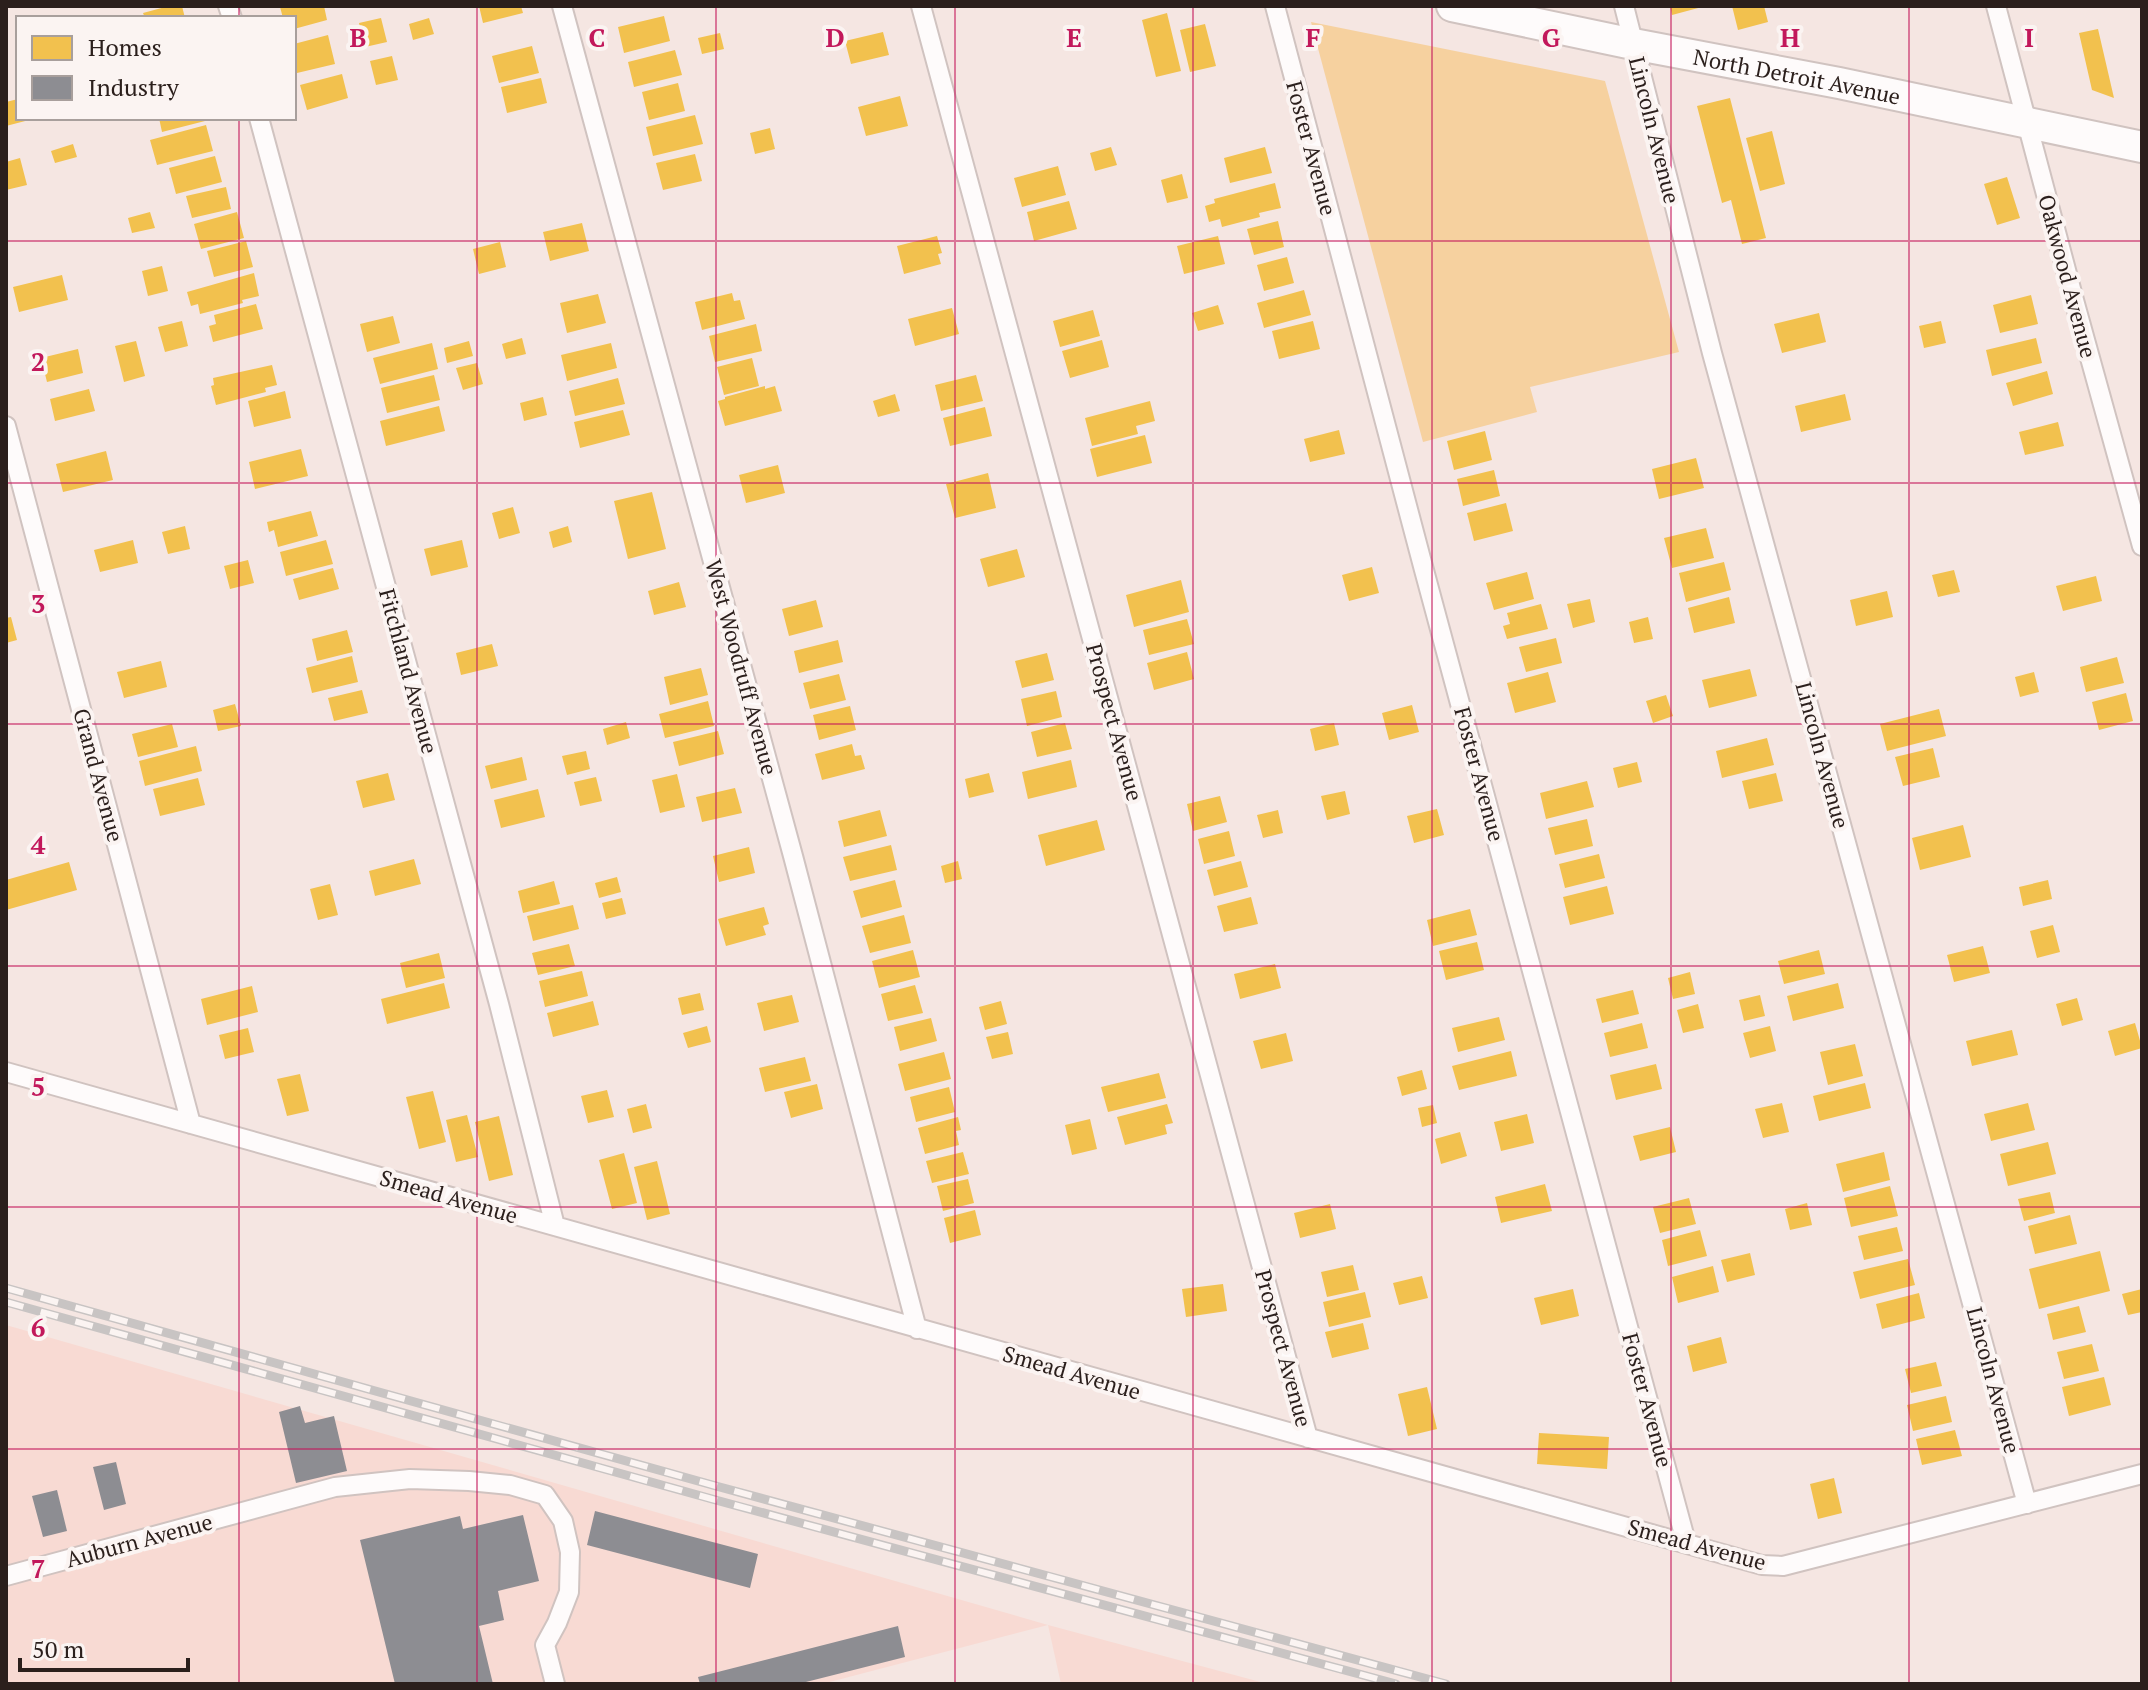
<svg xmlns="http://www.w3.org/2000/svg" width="2148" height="1690" font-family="'PT Serif',serif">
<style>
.built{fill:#f8dad3}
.green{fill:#f6d19f}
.homes{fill:#f2c14e}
.industry{fill:#8d8d92}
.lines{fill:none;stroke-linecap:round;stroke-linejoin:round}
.minor-casing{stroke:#d0c3c0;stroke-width:22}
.primary-casing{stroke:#d0c3c0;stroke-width:34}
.minor{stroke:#fefbfb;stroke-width:18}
.primary{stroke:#fefbfb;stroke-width:30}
.rail-casing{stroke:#c8c4c3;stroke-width:9}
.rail{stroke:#fbf4f2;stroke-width:6;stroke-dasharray:18;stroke-linecap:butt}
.grid{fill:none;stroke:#c2185b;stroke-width:2;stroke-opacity:0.55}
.labels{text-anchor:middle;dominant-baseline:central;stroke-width:8;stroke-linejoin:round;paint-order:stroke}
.street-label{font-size:22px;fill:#2b1f1c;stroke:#fbf4f2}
.grid-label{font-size:26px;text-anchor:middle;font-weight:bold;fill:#c2185b;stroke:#fbf4f2;stroke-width:8;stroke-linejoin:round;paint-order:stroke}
</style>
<rect width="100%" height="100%" fill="#f5e6e2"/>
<!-- built -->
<path class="built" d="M6 1325 1048 1625 1268 1684H1061L1048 1625 822 1684H6Z"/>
<!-- green -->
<path class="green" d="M1311 22 1605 81 1679 352 1530 387 1537 412 1423 442Z"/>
<!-- homes -->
<path class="homes" d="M169 6H182L185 18H145L143 13Z
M324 6 327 20 294 29V18H283L280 7Z
M479 6H521L523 13 483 23Z
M1670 6H1702V7L1672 15Z
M1732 6H1764L1768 22 1738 30Z
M1167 13 1181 71 1156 77 1142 20Z
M664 16 670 41 624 53 618 27Z
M381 18 387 42 365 47 359 23Z
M429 18 434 34 413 40 409 24Z
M1205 24 1216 66 1190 72 1180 30Z
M2098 29 2114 98 2092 90 2079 33Z
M883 32 889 55 851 64 845 41Z
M720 33 724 49 702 54 698 38Z
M328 35 335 64 297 73 294 61V44Z
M532 46 539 73 499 83 492 56Z
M675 50 682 75 634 87 628 62Z
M392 56 398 80 376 85 370 61Z
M342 74 348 98 307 110 300 85Z
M541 78 547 103 507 113 501 87Z
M678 83 685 111 649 120 642 92Z
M900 96 908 126 866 136 858 107Z
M1730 98 1766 238 1742 244 1731 200 1722 203 1697 106Z
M18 99V118L33 119 6 126V102Z
M695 115 703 144 653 156 646 127Z
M159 118H205V121L162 132Z
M206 125 213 151 157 165 150 140Z
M770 128 775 149 755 154 750 133Z
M1772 131 1785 184 1760 191 1746 138Z
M73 144 77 157 55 163 51 151Z
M1111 147 1117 165 1095 171 1090 153Z
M1265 147 1272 173 1230 183 1224 158Z
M695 154 702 181 663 190 656 163Z
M215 156 222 182 176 194 169 168Z
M20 158 27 185 6 190V162Z
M1058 166 1066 195 1022 207 1014 178Z
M1182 174 1188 198 1167 203 1161 180Z
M2007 177 2020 218 1997 225 1984 184Z
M1275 183 1281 208 1259 213 1260 217 1222 227 1220 219 1209 222 1205 206 1215 203 1214 199Z
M226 187 231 209 192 218 186 196Z
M1069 201 1077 229 1034 241 1027 212Z
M150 212 155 228 132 233 128 218Z
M237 212 244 238 201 249 194 224Z
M1278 221 1284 247 1254 255 1247 229Z
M582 223 589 251 550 261 543 232Z
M937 236 942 253 938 254 941 264 904 274 897 246Z
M1218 236 1225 264 1184 274 1177 246Z
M246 241 253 267 214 277 207 251Z
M500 242 506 267 479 274 473 249Z
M1287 257 1294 283 1264 291 1257 265Z
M162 266 168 291 148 296 142 271Z
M254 273 259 296 242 300 243 303 200 314 198 304 191 306 187 292Z
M62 275 68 300 19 312 13 287Z
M1304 290 1311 315 1264 328 1257 303Z
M732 293 734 301 740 300 745 319 702 330 695 302Z
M598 294 606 323 567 333 560 303Z
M2031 295 2038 324 2000 333 1993 305Z
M256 304 263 329 213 342 209 326 216 324 214 315Z
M1218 305 1224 324 1198 331 1192 313Z
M952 308 959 334 915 346 908 319Z
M1093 310 1100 336 1060 347 1053 321Z
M1819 313 1826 342 1782 353 1774 324Z
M393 316 400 343 367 352 360 324Z
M182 321 188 346 165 352 158 327Z
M1313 321 1320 349 1279 359 1272 331Z
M1941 321 1946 343 1924 348 1919 326Z
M756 324 762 351 715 362 709 336Z
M522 338 526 354 506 359 502 344Z
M2036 338 2042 363 1992 376 1986 350Z
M1102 340 1109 367 1070 378 1062 351Z
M136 341 145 376 124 382 115 346Z
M469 341 473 356 447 363 444 348Z
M432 343 438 369 380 384 373 358Z
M611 343 617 368 567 381 561 355Z
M78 349 83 373 47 382 41 358Z
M752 358 759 386 724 395 717 367Z
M477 363 483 384 463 390 456 368Z
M272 365 277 385 265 388 266 392 216 405 211 386 214 385 213 378Z
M2047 371 2053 394 2013 406 2006 383Z
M434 375 440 400 387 413 381 388Z
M976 375 983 401 941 411 935 385Z
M618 378 625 404 575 416 569 391Z
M765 386V389L775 386 782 411 725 426 718 401 725 399V397Z
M89 389 95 411 55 421 50 399Z
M285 391 291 418 254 427 248 401Z
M895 394 900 411 878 417 873 401Z
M1845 394 1851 420 1801 432 1795 406Z
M543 397 547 415 524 421 520 403Z
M1150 401 1155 421 1136 426 1138 434 1092 446 1085 418Z
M439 406 445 431 386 446 380 421Z
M985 407 992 436 950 446 943 418Z
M623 410 630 435 580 448 574 422Z
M2058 422 2064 446 2025 455 2019 432Z
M1339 430 1345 454 1310 462 1304 439Z
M1485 431 1492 460 1454 470 1447 441Z
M1145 435 1152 463 1097 477 1090 449Z
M301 449 308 476 255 489 249 462Z
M106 451 113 480 63 492 56 464Z
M1696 458 1704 488 1659 499 1652 469Z
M778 465 785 493 746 503 739 475Z
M1494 470 1500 496 1463 506 1457 479Z
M988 473 996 508 955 518 946 484Z
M652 492 666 549 628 559 614 501Z
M1506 503 1513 531 1474 541 1467 513Z
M513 507 520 533 499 539 492 513Z
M311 511 318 536 278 547 274 530 269 532 267 522Z
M185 526 190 549 168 554 162 532Z
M568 526 572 542 553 548 549 532Z
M1706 528 1714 558 1672 568 1664 538Z
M133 540 138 563 100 572 94 550Z
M326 540 333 564 286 576 280 552Z
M462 540 468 567 431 576 424 549Z
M1017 549 1025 577 988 587 980 559Z
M248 560 254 583 230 589 224 566Z
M1724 562 1731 590 1686 602 1679 573Z
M1372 567 1379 593 1349 601 1342 575Z
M333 568 339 589 299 600 293 579Z
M1954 570 1960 592 1938 597 1932 575Z
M1527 572 1534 599 1494 610 1486 583Z
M2096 576 2102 601 2063 611 2056 586Z
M1181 580 1189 612 1134 627 1126 595Z
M679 582 686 607 654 615 648 591Z
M1887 591 1893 617 1856 626 1850 600Z
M1729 597 1735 623 1694 633 1688 608Z
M1590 599 1595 622 1573 628 1567 604Z
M816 600 823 627 789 636 782 609Z
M1541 604 1548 629 1507 639 1503 626 1510 624 1507 613Z
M11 617 17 640 6 643V618Z
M1648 617 1653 639 1634 643 1629 622Z
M1187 619 1194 644 1149 655 1143 630Z
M347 630 353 652 317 661 312 639Z
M1556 638 1562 663 1526 672 1519 647Z
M838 640 843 662 799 673 794 651Z
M492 644 498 666 461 675 456 653Z
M1187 652 1194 679 1154 690 1147 663Z
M1047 653 1054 680 1022 688 1015 661Z
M352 656 358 682 312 693 306 668Z
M2117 657 2124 683 2086 692 2080 667Z
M161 661 167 687 124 698 117 672Z
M701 668 708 695 670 705 664 677Z
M1750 669 1757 696 1709 708 1702 680Z
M1548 672 1556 702 1515 713 1507 683Z
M2034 672 2039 692 2020 697 2015 677Z
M839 674 846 700 810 709 803 683Z
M362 690 368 713 334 721 328 698Z
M1056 691 1062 717 1027 726 1021 699Z
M2126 693 2133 721 2099 730 2092 702Z
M1666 695 1673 716 1653 723 1646 701Z
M708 701 714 726 665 738 659 714Z
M235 704 241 726 218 731 213 710Z
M1412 705 1419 732 1389 740 1382 713Z
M850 706 856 730 819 740 813 715Z
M1939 709 1946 736 1887 751 1880 724Z
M626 722 630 738 607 745 603 729Z
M1065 723 1072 749 1037 757 1031 732Z
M1334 723 1339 745 1315 751 1310 729Z
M172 724 178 747 138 757 132 734Z
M718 731 724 754 679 766 673 742Z
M1767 738 1774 765 1722 778 1716 751Z
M852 744 855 756 861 755 865 769 822 780 815 754Z
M196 746 202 771 145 786 139 761Z
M1933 748 1940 777 1903 786 1895 757Z
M586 751 590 769 567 775 562 756Z
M522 757 527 780 491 789 485 766Z
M1071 760 1077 787 1028 799 1022 772Z
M1637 762 1642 782 1618 788 1613 768Z
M388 773 395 800 363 808 356 781Z
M989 773 994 792 969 798 965 779Z
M1776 773 1783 801 1749 809 1742 781Z
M677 774 685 807 660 813 652 780Z
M596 777 602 801 580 806 574 782Z
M198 778 205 805 160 816 153 789Z
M1587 781 1594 807 1546 819 1540 793Z
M735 788 742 813 702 822 696 797Z
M538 789 545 817 501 828 494 800Z
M1345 791 1350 814 1327 820 1321 796Z
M1220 796 1227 822 1193 831 1187 804Z
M1437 809 1444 835 1414 843 1407 816Z
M880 810 887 836 844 847 838 821Z
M1278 810 1283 833 1263 838 1257 815Z
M1587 819 1593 846 1555 855 1548 828Z
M1097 820 1105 850 1046 866 1038 835Z
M1963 825 1971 857 1920 870 1912 838Z
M1229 831 1235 856 1204 864 1198 839Z
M891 845 897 870 850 881 843 857Z
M749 847 755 873 719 882 713 856Z
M1599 854 1605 878 1565 888 1559 864Z
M414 859 421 884 375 896 369 871Z
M958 861 962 879 945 883 941 866Z
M1241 861 1248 887 1214 896 1207 870Z
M69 862 77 890 6 910V880Z
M617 877 621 892 599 898 595 883Z
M895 880 902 907 861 918 853 891Z
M2048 880 2052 899 2023 906 2019 887Z
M554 881 560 904 523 913 518 891Z
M330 884 338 915 318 920 310 889Z
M1607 886 1614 914 1570 925 1563 897Z
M1251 897 1258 924 1224 932 1217 906Z
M622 898 626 914 606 919 602 903Z
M573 905 579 929 533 941 527 916Z
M764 907 769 924 763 926 766 935 726 946 718 919Z
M1470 909 1477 935 1433 946 1427 920Z
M904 915 911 943 870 953 862 926Z
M2053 925 2060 952 2037 958 2030 931Z
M1477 942 1484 970 1446 980 1439 951Z
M569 944 575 966 538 975 532 953Z
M1983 946 1990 973 1954 982 1947 955Z
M913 950 920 977 879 988 872 961Z
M1819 950 1825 974 1784 984 1778 961Z
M439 953 445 978 406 988 400 963Z
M1275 964 1281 988 1240 999 1234 974Z
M582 971 588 996 545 1007 539 981Z
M1690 972 1695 994 1673 999 1668 978Z
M444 983 450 1008 387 1024 381 999Z
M1838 983 1844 1008 1793 1021 1787 996Z
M915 985 923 1013 888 1021 881 994Z
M252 986 258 1012 207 1025 201 999Z
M1633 990 1639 1014 1602 1023 1596 999Z
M700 993 704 1010 682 1015 678 998Z
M792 995 799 1022 764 1031 757 1003Z
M1760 995 1765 1016 1744 1021 1739 1000Z
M2077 998 2083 1020 2062 1026 2056 1004Z
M593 1001 599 1025 553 1037 547 1013Z
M1001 1001 1007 1024 985 1030 979 1007Z
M1698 1004 1704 1028 1683 1033 1677 1010Z
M1499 1017 1505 1040 1458 1052 1452 1028Z
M931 1018 937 1041 900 1051 894 1027Z
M1642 1023 1648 1048 1610 1057 1604 1033Z
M2135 1023 2142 1048 2115 1056 2108 1031Z
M707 1026 711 1042 688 1048 683 1033Z
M1770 1026 1776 1051 1750 1058 1743 1033Z
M248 1028 254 1052 225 1059 219 1035Z
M2012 1030 2018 1055 1972 1066 1966 1041Z
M1008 1032 1013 1054 992 1059 986 1037Z
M1286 1033 1293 1061 1261 1069 1253 1041Z
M1855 1044 1863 1076 1828 1085 1820 1052Z
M1511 1051 1517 1076 1459 1090 1452 1066Z
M944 1052 951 1079 905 1091 898 1064Z
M805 1057 811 1081 765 1092 759 1068Z
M1656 1064 1662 1089 1616 1100 1610 1075Z
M1422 1070 1427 1089 1402 1096 1397 1077Z
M1159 1073 1166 1098 1108 1112 1101 1087Z
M300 1074 309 1111 287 1116 277 1079Z
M1865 1083 1871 1108 1819 1121 1813 1096Z
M817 1084 823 1109 791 1118 784 1092Z
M949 1087 955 1112 916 1122 910 1097Z
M607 1090 614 1117 588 1123 581 1096Z
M433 1091 446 1142 419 1149 406 1097Z
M1782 1103 1789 1132 1763 1138 1755 1109Z
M2028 1103 2035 1130 1991 1141 1984 1114Z
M646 1104 652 1128 633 1133 627 1109Z
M1167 1104 1173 1123 1165 1125 1167 1134 1125 1145 1117 1117Z
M1433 1105 1437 1123 1422 1127 1418 1108Z
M1527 1114 1534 1143 1501 1151 1494 1122Z
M467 1115 478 1157 456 1162 446 1120Z
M499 1116 513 1175 489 1181 475 1122Z
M958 1117 961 1130 956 1131 959 1145 925 1154 918 1128Z
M1090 1119 1097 1149 1072 1155 1065 1125Z
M1670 1127 1676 1152 1640 1161 1633 1136Z
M1460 1132 1467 1156 1441 1164 1435 1139Z
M2048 1142 2056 1174 2008 1186 2000 1154Z
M963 1152 969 1174 932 1183 926 1161Z
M1884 1152 1890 1180 1843 1192 1836 1164Z
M624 1153 637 1203 612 1209 599 1160Z
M657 1161 670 1214 647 1220 634 1167Z
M968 1179 974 1203 943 1211 937 1186Z
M1545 1184 1552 1211 1501 1223 1495 1197Z
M1890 1186 1898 1216 1851 1227 1844 1198Z
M2050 1192 2055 1213 2024 1221 2018 1199Z
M1689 1198 1696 1224 1660 1233 1653 1207Z
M1807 1203 1812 1225 1790 1230 1785 1209Z
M1330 1204 1336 1229 1300 1238 1294 1213Z
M975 1210 981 1235 950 1243 944 1218Z
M2070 1215 2077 1244 2035 1254 2028 1226Z
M1897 1227 1903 1251 1864 1260 1858 1236Z
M1700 1230 1707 1256 1668 1266 1662 1240Z
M2100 1251 2110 1291 2039 1309 2029 1269Z
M1750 1253 1755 1275 1727 1282 1721 1260Z
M1908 1259 1915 1285 1860 1299 1853 1272Z
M1353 1265 1359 1290 1327 1297 1321 1272Z
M1713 1266 1719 1292 1678 1303 1672 1277Z
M1422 1276 1428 1298 1399 1305 1393 1283Z
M1223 1284 1227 1311 1186 1317 1182 1289Z
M1573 1289 1579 1316 1541 1325 1534 1298Z
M2142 1289V1312L2128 1315 2122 1294Z
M1365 1292 1371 1317 1329 1327 1323 1302Z
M1919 1293 1925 1318 1882 1329 1876 1304Z
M2079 1306 2086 1332 2053 1340 2047 1314Z
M1363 1323 1369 1349 1332 1358 1325 1332Z
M1721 1337 1727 1363 1693 1372 1687 1346Z
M2092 1344 2099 1371 2064 1379 2057 1352Z
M1936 1362 1942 1386 1911 1393 1905 1369Z
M2104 1377 2111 1405 2069 1416 2062 1387Z
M1427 1387 1437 1429 1408 1436 1398 1394Z
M1946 1396 1952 1422 1913 1431 1907 1405Z
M1955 1430 1962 1456 1922 1465 1916 1439Z
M1539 1433 1609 1437 1607 1469 1537 1464Z
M1834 1478 1842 1513 1818 1519 1810 1484Z"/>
<!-- industry -->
<path class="industry" d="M300 1406 305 1423 334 1416 347 1471 296 1483 279 1412Z
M116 1462 126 1504 104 1510 93 1467Z
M57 1490 67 1531 43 1537 32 1496Z
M595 1511 758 1554 750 1588 587 1545Z
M523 1515 539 1581 498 1591 504 1620 479 1626 493 1684H395L360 1540 460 1516 463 1529Z
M898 1626 905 1657 798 1684H700L698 1677Z"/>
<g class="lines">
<!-- minor casing -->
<g class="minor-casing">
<path id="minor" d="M228 6 232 18
M562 6 793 856 917 1329
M921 6 1308 1438
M1275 6 1424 570 1686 1542
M1624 6 1712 353 2027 1504
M1996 6 2074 300 2142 546
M259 118 499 1004 555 1226
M6 426 191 1124
M6 1072 1762 1565 1783 1566 2142 1474
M6 1576 335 1487 410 1479 469 1481 510 1485 545 1495 563 1521 570 1552 569 1592 557 1623 545 1645 555 1684"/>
</g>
<!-- primary casing -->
<g class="primary-casing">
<g id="primary">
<path id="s1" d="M1452 6 1633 44 1839 83 2142 147"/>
</g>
</g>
<!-- minor -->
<use href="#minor" class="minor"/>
<!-- primary -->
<use href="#primary" class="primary"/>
<!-- rail casing -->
<g class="rail-casing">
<path id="rail" d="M6 1288 716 1486 1446 1684
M6 1302 712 1499 1396 1684"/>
</g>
<!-- rail -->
<use href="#rail" class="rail"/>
</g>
<!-- grid -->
<path class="grid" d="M239 6V18M477 6V1684M716 6V1684M955 6V1684M1193 6V1684M1432 6V1684M1671 6V1684M1909 6V1684M239 118V1684M6 241H2142M6 483H2142M6 724H2142M6 966H2142M6 1207H2142M6 1449H2142"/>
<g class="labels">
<!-- street labels -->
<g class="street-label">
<text stroke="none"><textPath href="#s1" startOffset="352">North Detroit Avenue</textPath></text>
<text transform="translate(1655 130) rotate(76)">Lincoln Avenue</text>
<text transform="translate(1312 148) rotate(75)">Foster Avenue</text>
<text transform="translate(2068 276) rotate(75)">Oakwood Avenue</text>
<text transform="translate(742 667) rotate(75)">West Woodruff Avenue</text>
<text transform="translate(409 671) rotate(75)">Fitchland Avenue</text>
<text transform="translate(1115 722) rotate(75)">Prospect Avenue</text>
<text transform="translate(1823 755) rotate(75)">Lincoln Avenue</text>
<text transform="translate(1480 774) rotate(75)">Foster Avenue</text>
<text transform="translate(99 775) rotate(75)">Grand Avenue</text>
<text transform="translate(449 1196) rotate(16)">Smead Avenue</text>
<text transform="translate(1284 1348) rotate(75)">Prospect Avenue</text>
<text transform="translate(1072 1372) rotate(16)">Smead Avenue</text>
<text transform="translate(1994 1380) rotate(75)">Lincoln Avenue</text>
<text transform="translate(1648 1400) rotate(75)">Foster Avenue</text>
<text transform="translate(139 1540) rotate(-15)">Auburn Avenue</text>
<text transform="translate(1697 1544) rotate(15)">Smead Avenue</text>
</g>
</g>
<g class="grid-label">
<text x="358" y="47">B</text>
<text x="597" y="47">C</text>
<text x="835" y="47">D</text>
<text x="1074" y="47">E</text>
<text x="1313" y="47">F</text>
<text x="1551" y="47">G</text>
<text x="1790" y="47">H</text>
<text x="2029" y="47">I</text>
<text x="38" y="371">2</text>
<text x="38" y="613">3</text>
<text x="38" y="854">4</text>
<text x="38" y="1096">5</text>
<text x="38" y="1337">6</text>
<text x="38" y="1578">7</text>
</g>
<!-- border -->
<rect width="2148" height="1690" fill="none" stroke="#2b1f1c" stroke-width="16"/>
<!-- legend -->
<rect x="16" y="16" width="280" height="104" fill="#fbf4f2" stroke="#a89f9c" stroke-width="2"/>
<rect x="32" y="36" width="40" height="24" fill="#f2c14e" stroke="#a89f9c" stroke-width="2"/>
<text x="88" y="56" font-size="24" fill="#2b1f1c">Homes</text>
<rect x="32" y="76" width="40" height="24" fill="#8d8d92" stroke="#a89f9c" stroke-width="2"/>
<text x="88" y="96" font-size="24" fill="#2b1f1c">Industry</text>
<!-- scale -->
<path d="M20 1658v12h168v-12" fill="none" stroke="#2b1f1c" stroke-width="4"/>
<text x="32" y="1658" font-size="24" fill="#2b1f1c" stroke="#fbf4f2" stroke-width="6" paint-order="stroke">50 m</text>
</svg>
